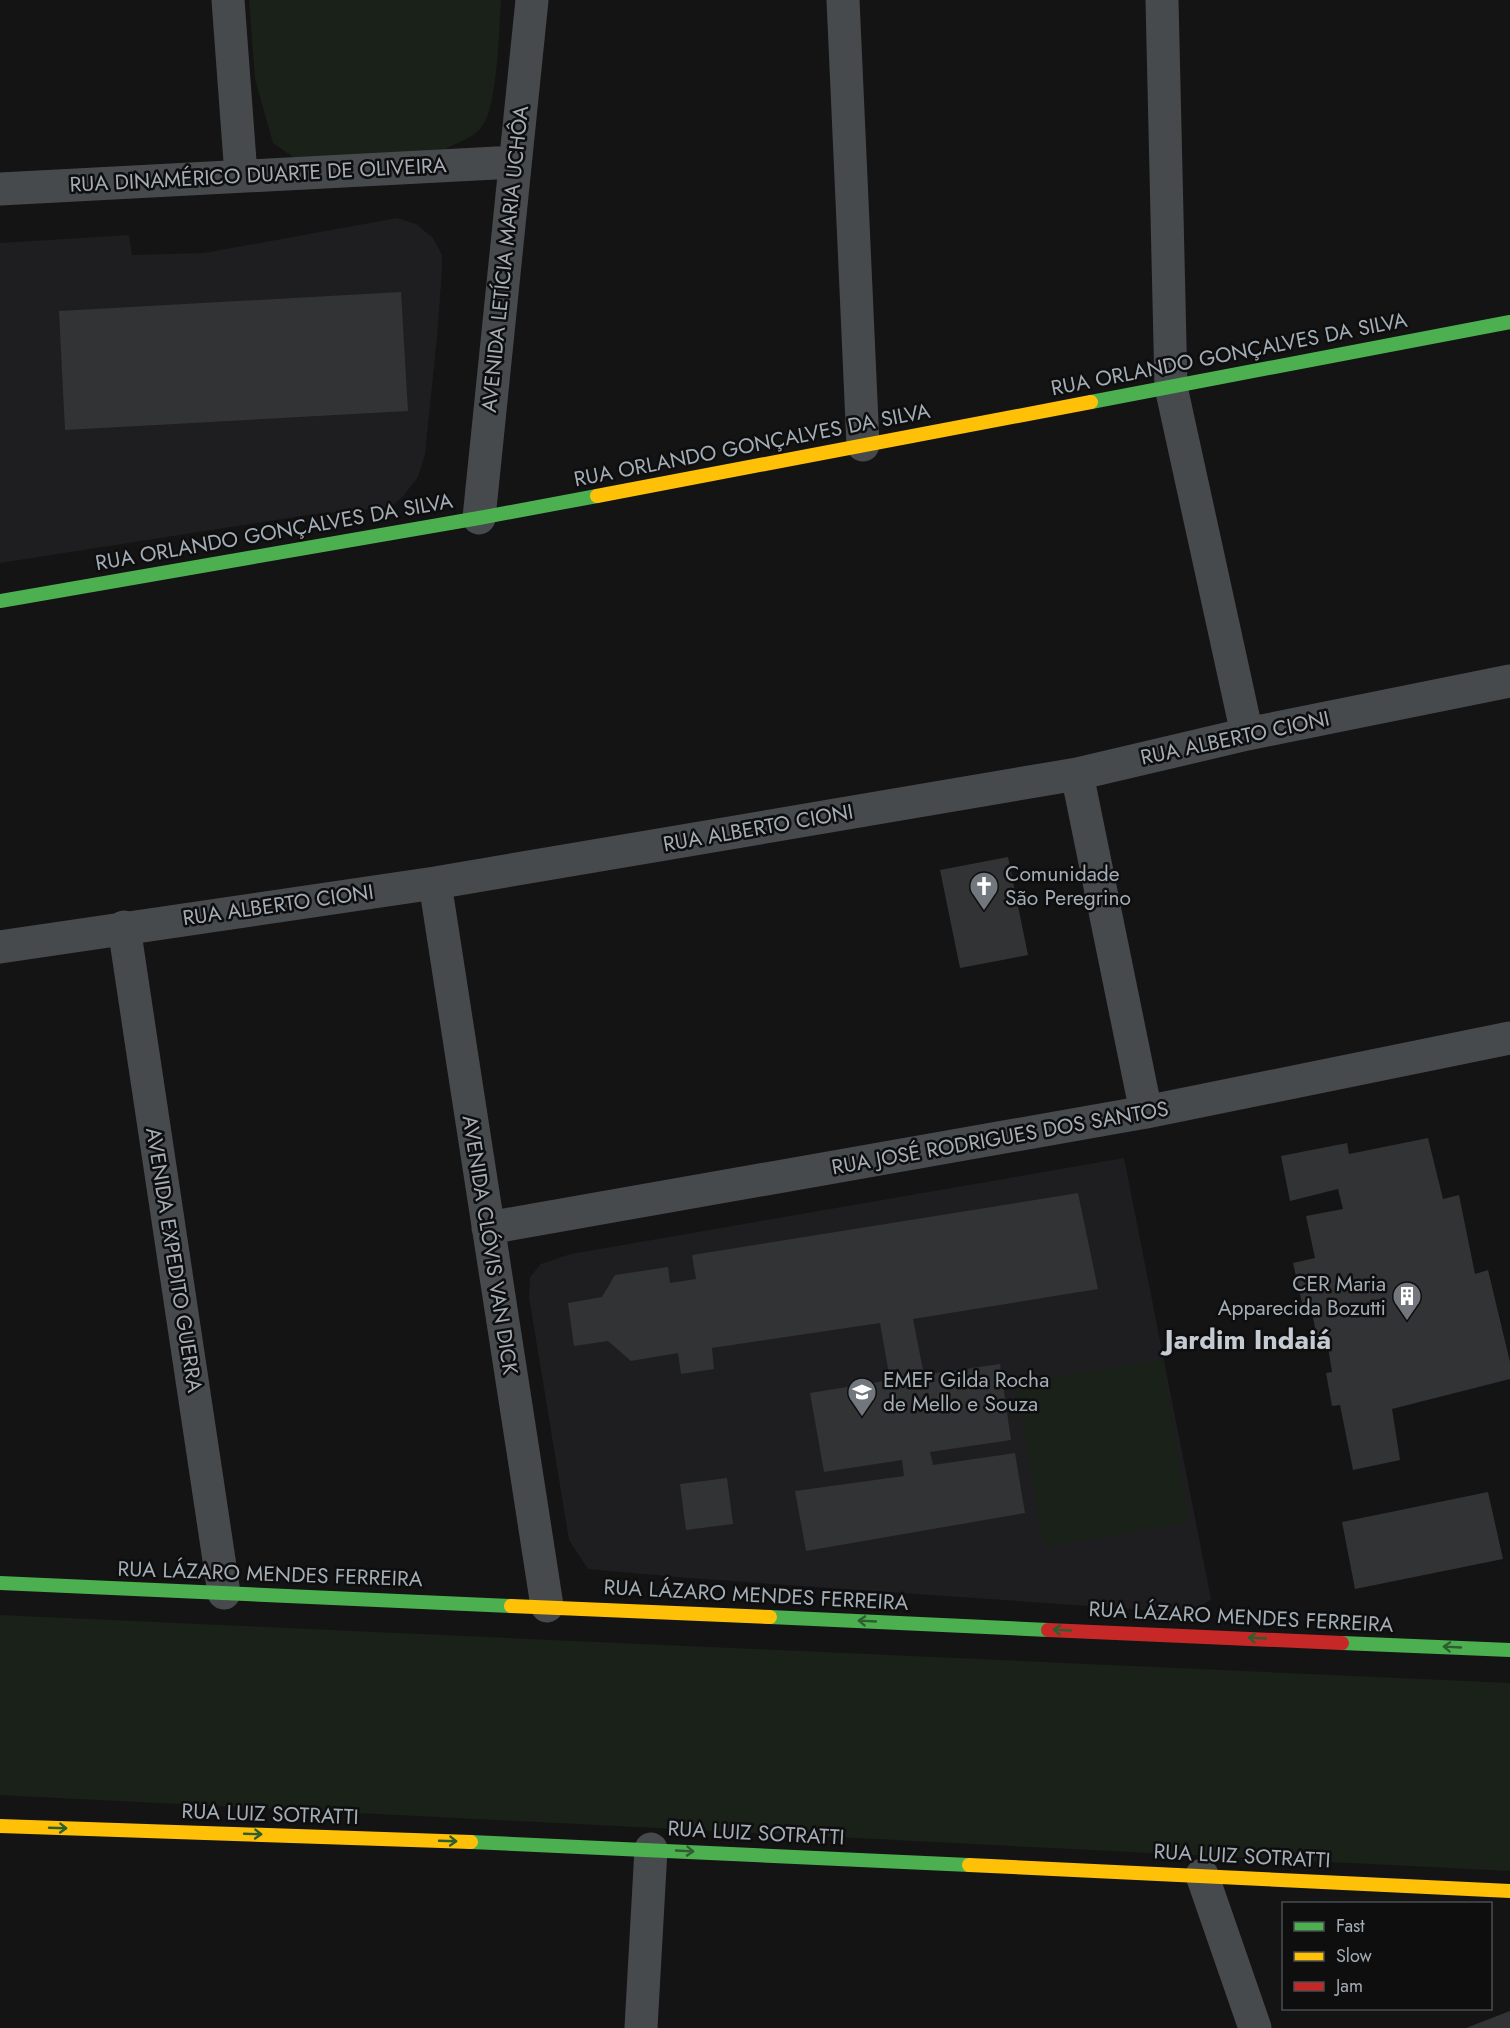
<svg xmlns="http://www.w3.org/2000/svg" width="1510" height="2028" font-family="Jost,sans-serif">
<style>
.built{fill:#1e1e20}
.green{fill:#1a2119}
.building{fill:#323335}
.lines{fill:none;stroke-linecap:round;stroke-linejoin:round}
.street{stroke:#474a4d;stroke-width:33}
.fast{stroke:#4caf50;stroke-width:14}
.slow{stroke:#ffc107;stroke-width:14}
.jam{stroke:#c62828;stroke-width:14}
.oneway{stroke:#2d5e30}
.labels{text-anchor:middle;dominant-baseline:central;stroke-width:5;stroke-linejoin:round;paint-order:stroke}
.street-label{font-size:21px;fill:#a3adb6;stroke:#0e0e0f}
.poi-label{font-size:21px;fill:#a3adb6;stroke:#0e0e0f;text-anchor:start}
.district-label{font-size:27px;font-weight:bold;fill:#c4cbd2;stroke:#0e0e0f}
</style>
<rect width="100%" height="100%" fill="#141414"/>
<!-- built -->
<path class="built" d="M397 218 416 224 433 238 442 255V269L437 337 425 454 418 477 404 495 391 507 308 515 0 563V243L129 235 132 255 204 253Z
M1124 1158 1211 1599 1192 1612H1173L689 1578 588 1569 569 1540 529 1297 530 1277 541 1264 571 1254Z"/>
<!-- green -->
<path class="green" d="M249 0H501C499 28 498 108 481 128 472 138 457 143 445 149L319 162 296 159 273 143 255 79Z
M1162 1359 1189 1522 1044 1547 1016 1384Z
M0 1615 1510 1683V1871L0 1795Z"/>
<!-- building -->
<path class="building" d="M401 292 408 411 65 430 59 311Z
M1008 857 1028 955 960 968 940 870Z
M1428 1138 1443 1199 1459 1195 1475 1274 1488 1270 1510 1362V1379L1392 1409 1400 1460 1353 1470 1340 1405 1332 1406 1326 1373 1332 1372 1327 1341 1318 1344 1310 1301 1302 1303 1293 1263 1315 1258 1306 1216 1343 1209 1338 1189 1290 1201 1281 1156 1347 1143 1349 1154Z
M1078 1193 1098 1289 913 1319 924 1375 1000 1364 1011 1440 930 1452 933 1465 1015 1453 1025 1513 806 1551 795 1491 904 1476 902 1460 824 1472 810 1393 890 1380 880 1323 712 1348 714 1369 681 1374 678 1353 631 1361 608 1341 574 1346 568 1303 602 1297 615 1275 668 1267 670 1283 696 1279 692 1255Z
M727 1478 733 1524 686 1530 680 1484Z
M1488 1492 1503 1559 1355 1589 1342 1522Z
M1510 2011V2028H1466Z"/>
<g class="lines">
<!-- street -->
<path class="street" d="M228 0 241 175
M843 0 863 445
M1162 0 1171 387 1247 734
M0 189 515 162
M479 518 532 0
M1077 774 1146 1112
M435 883 547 1606
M124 927 224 1593
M0 947 435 883 1077 774 1247 734 1510 681
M488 1228 1146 1112 1510 1038
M1202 1875 1255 2028
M641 2028 651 1849"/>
<!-- fast -->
<path class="fast" d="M1091 402 1510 322
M0 601 479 518 597 496
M0 1583 511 1606
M770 1617 1048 1630
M1342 1643 1510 1650
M471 1842 969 1865"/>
<!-- slow -->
<path class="slow" d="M597 496 1091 402
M511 1606 770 1617
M0 1826 471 1842
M969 1865 1510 1891"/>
<!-- jam -->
<path class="jam" d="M1048 1630 1342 1643"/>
</g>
<!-- one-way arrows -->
<defs><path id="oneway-shaft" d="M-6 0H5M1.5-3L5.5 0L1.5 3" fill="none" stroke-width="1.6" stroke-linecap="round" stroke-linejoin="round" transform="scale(1.5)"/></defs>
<g class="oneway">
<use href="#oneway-shaft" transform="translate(867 1621) rotate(-177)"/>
<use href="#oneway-shaft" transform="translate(1062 1630) rotate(-177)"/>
<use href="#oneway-shaft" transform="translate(1257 1638) rotate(-177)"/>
<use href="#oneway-shaft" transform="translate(1452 1647) rotate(-177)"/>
<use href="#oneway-shaft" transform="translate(58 1828) rotate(2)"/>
<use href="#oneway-shaft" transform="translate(253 1834) rotate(2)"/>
<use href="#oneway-shaft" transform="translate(448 1841) rotate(2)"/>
<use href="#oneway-shaft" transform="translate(685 1851) rotate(3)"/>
</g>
<!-- icons -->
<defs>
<g id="church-pin" transform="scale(1.5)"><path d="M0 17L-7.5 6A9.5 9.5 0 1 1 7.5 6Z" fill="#71777d" stroke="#0e0e0f"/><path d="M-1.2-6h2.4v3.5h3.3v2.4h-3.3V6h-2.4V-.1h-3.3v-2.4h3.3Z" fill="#fff"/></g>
<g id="building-pin" transform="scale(1.5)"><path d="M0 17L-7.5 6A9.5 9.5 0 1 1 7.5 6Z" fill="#71777d" stroke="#0e0e0f"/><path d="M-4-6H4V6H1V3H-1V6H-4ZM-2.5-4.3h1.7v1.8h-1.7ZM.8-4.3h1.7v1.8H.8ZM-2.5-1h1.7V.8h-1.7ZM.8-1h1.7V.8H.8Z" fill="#fff"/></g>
<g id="school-pin" transform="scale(1.5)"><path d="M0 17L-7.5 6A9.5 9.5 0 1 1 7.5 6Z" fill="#71777d" stroke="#0e0e0f"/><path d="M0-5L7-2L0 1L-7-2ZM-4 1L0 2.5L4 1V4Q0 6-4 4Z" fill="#fff"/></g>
</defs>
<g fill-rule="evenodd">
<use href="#church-pin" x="984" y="886"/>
<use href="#building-pin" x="1407" y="1296"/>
<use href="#school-pin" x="862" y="1392"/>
</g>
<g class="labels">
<!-- street labels -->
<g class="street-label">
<text transform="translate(258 175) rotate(-3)">RUA DINAMÉRICO DUARTE DE OLIVEIRA</text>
<text transform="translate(505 259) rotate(-84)">AVENIDA LETÍCIA MARIA UCHÔA</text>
<text transform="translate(1229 354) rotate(-11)">RUA ORLANDO GONÇALVES DA SILVA</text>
<text transform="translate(752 445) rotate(-11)">RUA ORLANDO GONÇALVES DA SILVA</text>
<text transform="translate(274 532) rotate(-10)">RUA ORLANDO GONÇALVES DA SILVA</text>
<text transform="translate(1235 738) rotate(-12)">RUA ALBERTO CIONI</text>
<text transform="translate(758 828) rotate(-10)">RUA ALBERTO CIONI</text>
<text transform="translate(278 905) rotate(-8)">RUA ALBERTO CIONI</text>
<text transform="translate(1000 1138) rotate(-10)">RUA JOSÉ RODRIGUES DOS SANTOS</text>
<text transform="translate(490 1245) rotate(81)">AVENIDA CLÓVIS VAN DICK</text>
<text transform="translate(174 1260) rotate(81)">AVENIDA EXPEDITO GUERRA</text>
<text transform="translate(270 1574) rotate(2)">RUA LÁZARO MENDES FERREIRA</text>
<text transform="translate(756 1595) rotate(3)">RUA LÁZARO MENDES FERREIRA</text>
<text transform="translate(1241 1617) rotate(3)">RUA LÁZARO MENDES FERREIRA</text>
<text transform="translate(270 1814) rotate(2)">RUA LUIZ SOTRATTI</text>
<text transform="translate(756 1833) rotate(3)">RUA LUIZ SOTRATTI</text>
<text transform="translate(1242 1856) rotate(3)">RUA LUIZ SOTRATTI</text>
</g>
<!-- poi labels -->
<g class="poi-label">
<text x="1005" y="874">Comunidade<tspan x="1005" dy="24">São Peregrino</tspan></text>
<text x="1386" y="1284" text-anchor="end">CER Maria<tspan x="1386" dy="24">Apparecida Bozutti</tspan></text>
<text x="883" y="1380">EMEF Gilda Rocha<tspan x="883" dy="24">de Mello e Souza</tspan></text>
</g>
<!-- district labels -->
<g class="district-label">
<text x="1248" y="1339">Jardim Indaiá</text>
</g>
</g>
<!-- legend -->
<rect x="1282" y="1902" width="210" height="108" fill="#0e0e0f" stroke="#4a4e52" stroke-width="1.5"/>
<rect x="1294" y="1922" width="30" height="9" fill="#4caf50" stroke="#4a4e52" stroke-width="1.5"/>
<text x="1336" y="1932" font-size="18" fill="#a3adb6">Fast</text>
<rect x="1294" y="1952" width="30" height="9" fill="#ffc107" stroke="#4a4e52" stroke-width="1.5"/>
<text x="1336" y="1962" font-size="18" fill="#a3adb6">Slow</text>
<rect x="1294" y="1982" width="30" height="9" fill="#c62828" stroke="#4a4e52" stroke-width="1.5"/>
<text x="1336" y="1992" font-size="18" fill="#a3adb6">Jam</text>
</svg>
